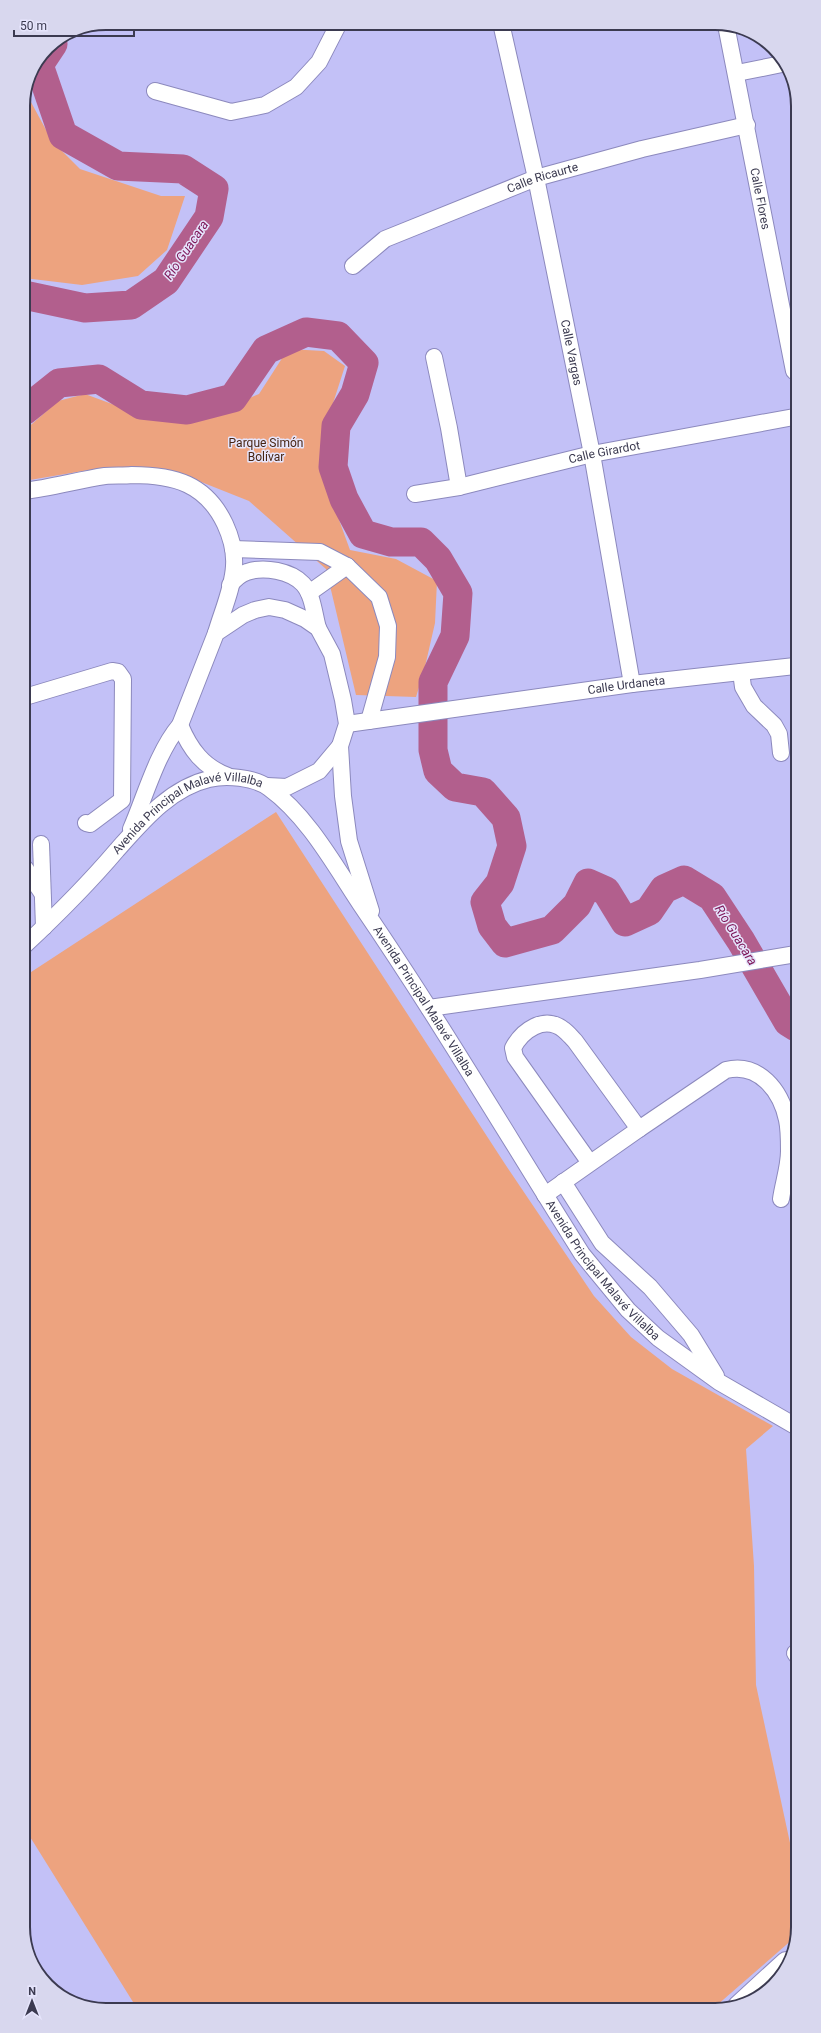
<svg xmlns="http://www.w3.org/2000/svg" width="821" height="2033" font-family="Roboto,sans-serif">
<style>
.green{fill:#eda37f}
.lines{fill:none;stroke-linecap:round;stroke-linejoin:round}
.river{stroke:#b25f8d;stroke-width:29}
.minor-casing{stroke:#8c89bd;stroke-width:18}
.major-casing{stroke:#8c89bd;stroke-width:22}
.minor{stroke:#fff;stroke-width:16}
.major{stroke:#fff;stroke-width:20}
.labels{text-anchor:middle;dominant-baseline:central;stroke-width:3;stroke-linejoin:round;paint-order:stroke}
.street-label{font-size:12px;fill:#3b3a50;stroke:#e6e5fc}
.park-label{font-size:12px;fill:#472412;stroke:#e6e5fc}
.water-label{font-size:13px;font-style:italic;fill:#7e1759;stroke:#e6e5fc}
.rim{fill:none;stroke:#3b3a50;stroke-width:2}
</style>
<rect width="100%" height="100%" fill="#c3c1f7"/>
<!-- green -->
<path class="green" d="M25 91 52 141 80 169 161 196H185L167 250 138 276 82 285 24 278 23 101Z
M288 349 324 351 345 366 326 425 319 465 350 550 396 559 437 581 435 623 424 671 416 697 356 695 326 569 249 501 171 470H89L24 481V431L58 401 85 394 158 421 192 422 259 394Z
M276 812 505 1164 594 1296 631 1337 672 1369 773 1426 746 1449 754 1566 756 1685 798 1880V1927L794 1938 716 2006 138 2010 27 1832 25 976Z"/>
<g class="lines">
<!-- river -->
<path class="river" d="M24 295 85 308 131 305 166 281 209 217 214 189 183 169 118 166 63 135 39 65 53 44
M24 411 59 383 99 379 141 405 187 410 233 398 266 350 306 332 338 336 364 363 355 394 336 426 333 467 344 499 363 534 391 542H421L438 559 458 593 455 636 433 682V750L438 771 455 787 483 792 506 818 512 846 500 883 485 902 492 926 505 943 552 930 577 905 588 883 606 891 625 922 649 911 664 889 684 880 712 897 741 941 788 1022 796 1027"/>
<!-- minor casing -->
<g class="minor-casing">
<g id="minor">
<path id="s1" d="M501 23 536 178 592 454 632 684"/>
<path id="s2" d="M726 25 794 371"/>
<path d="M737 73 782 64"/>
<path d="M155 91 231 112 265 105 296 87 319 62 339 23"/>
<path id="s3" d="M353 266 385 239 536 178 642 149 747 125"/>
<path d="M434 357 449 428 459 487"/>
<path d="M24 491C51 488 78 480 105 476 114 475 123 476 132 475 175 475 206 484 225 524 231 537 235 552 234 566 233 588 222 612 216 633"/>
<path id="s4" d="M415 494 459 487 592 454 794 417"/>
<path d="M233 549 320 552 347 566 379 597 388 626 387 657 369 721"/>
<path d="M230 585C235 579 240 574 247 572 264 566 291 571 303 584 313 595 314 614 318 628"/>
<path d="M309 593 347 566"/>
<path d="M741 672 743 687 754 706 774 725 779 734 781 753"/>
<path d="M25 697 112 671 118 672 123 679 122 800 90 824 86 823"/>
<path id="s5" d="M347 724 632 684 795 666"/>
<path d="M180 725C190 749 203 767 228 776"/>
<path d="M267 786 287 787 319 771 340 746"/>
<path d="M131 829C145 797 157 752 180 725L216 633 243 615 255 610 269 607 285 610 305 619 318 628 332 654 343 700 347 724 340 746 343 796 349 841 371 911"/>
<path d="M41 844 44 927"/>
<path d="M25 868 42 893"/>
<path id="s6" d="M25 945C57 915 89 883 117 850 142 822 170 788 209 779 226 775 254 777 269 788 309 817 336 868 363 908 440 1021 509 1138 582 1254L628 1310 658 1338 719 1382 797 1427"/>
<path d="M429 1008 700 970 796 954"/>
<path d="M639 1129 726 1070C759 1062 781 1091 787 1120 789 1129 789 1141 789 1151 789 1167 783 1184 781 1199"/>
<path d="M563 1182 602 1243 650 1287 691 1335 716 1376"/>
<path d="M545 1195 639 1129 575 1041C571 1037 568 1033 564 1030 544 1014 522 1031 513 1048L515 1057 590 1163"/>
<path d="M795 1653 797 1656"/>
</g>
</g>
<!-- major casing -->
<g class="major-casing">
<path id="major" d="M738 2006 786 1962"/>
</g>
<!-- minor -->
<use href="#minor" class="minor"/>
<!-- major -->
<use href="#major" class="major"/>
</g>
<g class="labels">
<!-- street labels -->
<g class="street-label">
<text stroke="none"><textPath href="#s3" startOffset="211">Calle Ricaurte</textPath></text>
<text stroke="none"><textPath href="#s2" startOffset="177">Calle Flores</textPath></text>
<text stroke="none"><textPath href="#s1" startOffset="337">Calle Vargas</textPath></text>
<text stroke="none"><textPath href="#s4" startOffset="194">Calle Girardot</textPath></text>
<text stroke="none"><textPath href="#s5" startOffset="282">Calle Urdaneta</textPath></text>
<text stroke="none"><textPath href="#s6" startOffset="217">Avenida Principal Malavé Villalba</textPath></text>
<text stroke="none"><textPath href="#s6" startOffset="577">Avenida Principal Malavé Villalba</textPath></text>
<text stroke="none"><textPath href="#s6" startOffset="901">Avenida Principal Malavé Villalba</textPath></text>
</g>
<!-- park labels -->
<g class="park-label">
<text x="266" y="443">Parque Simón<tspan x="266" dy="14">Bolívar</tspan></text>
</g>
<!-- water labels -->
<g class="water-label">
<text transform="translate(186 250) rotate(-56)">Río Guacara</text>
<text transform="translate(736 935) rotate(58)">Río Guacara</text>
</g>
</g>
<!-- crop -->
<path d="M0 0H821V2033H0ZM106 30H715A76 76 0 0 1 791 106V1927A76 76 0 0 1 715 2003H106A76 76 0 0 1 30 1927V106A76 76 0 0 1 106 30Z" fill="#d8d7ee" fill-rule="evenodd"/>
<path class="rim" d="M106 30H715A76 76 0 0 1 791 106V1927A76 76 0 0 1 715 2003H106A76 76 0 0 1 30 1927V106A76 76 0 0 1 106 30Z"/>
<!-- north arrow -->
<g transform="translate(32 2001)" stroke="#e6e5fc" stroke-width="3" paint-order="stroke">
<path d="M0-3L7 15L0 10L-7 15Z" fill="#3b3a50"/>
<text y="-6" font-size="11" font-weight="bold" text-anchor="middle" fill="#3b3a50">N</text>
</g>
<!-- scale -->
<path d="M14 30v6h120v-6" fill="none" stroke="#3b3a50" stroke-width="2"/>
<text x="20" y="30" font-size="12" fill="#3b3a50" stroke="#e6e5fc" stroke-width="3" paint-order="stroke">50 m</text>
</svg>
